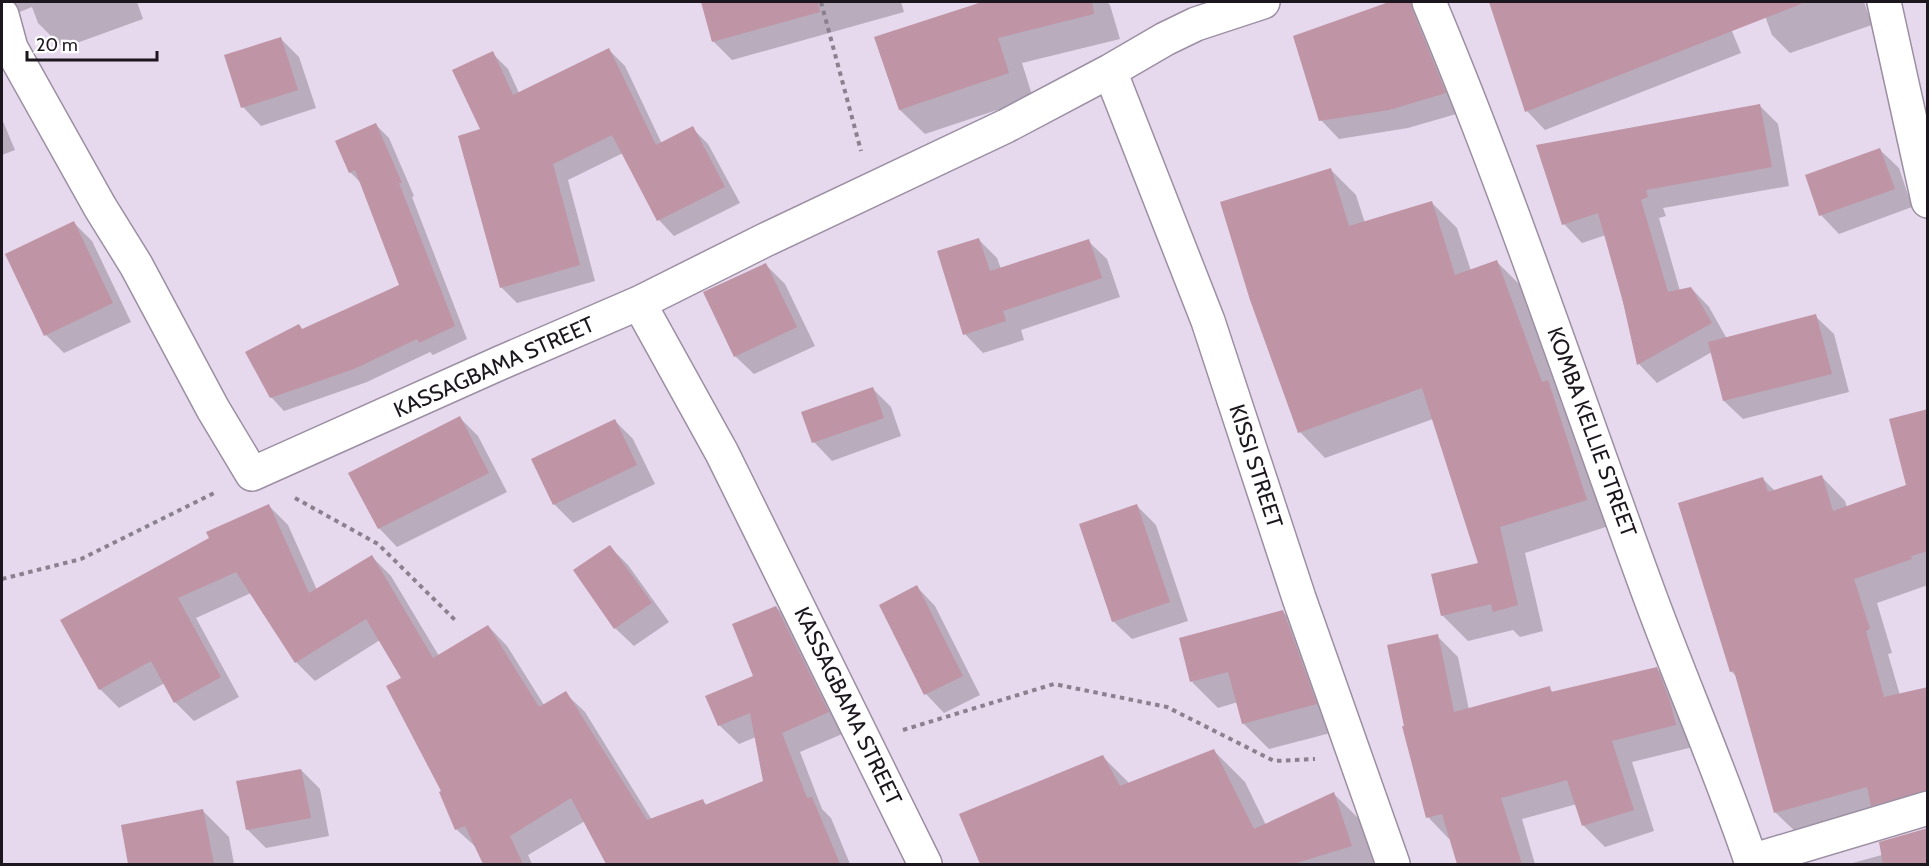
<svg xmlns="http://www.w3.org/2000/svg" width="1929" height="866" font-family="Cabin,sans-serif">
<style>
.shadow{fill:#0003}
.building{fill:#bf94a4}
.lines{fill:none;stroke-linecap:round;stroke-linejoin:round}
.minor-casing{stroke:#9c8fa3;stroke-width:36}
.path{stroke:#8a808e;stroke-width:4;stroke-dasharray:4.5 4.5;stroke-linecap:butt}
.minor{stroke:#fff;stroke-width:33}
.labels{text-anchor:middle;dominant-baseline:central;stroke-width:6;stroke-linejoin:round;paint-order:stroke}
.street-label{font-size:22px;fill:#1c171e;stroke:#fff}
</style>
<rect width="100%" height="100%" fill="#e6d8ed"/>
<!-- shadow -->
<path class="shadow" d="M2 2H137L143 19 63 48 38 23 32 7 2 19Z
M708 2H901L904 12 732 60 713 41 703 3Z
M987 2H1107L1110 5 1120 39 1022 63 1033 98 925 134 900 110 876 38Z
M1393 2H1420L1463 112 1408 128 1339 139 1321 120 1295 37Z
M1491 2H1716L1722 7 1741 53 1545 130 1527 111Z
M1760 2H1864L1872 25 1790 53 1772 35Z
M281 39 299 57 316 108 261 126 243 107Z
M609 50 625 66 662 144 692 128 708 144 740 203 674 236 659 220 623 153 568 180 595 281 517 303 501 287 482 130 492 53 508 69 519 93Z
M1760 106 1778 124 1789 186 1663 208 1666 216 1659 218 1680 291 1691 288 1709 307 1727 339 1815 316 1834 334 1849 392 1743 419 1724 401 1712 352 1657 383 1639 364 1606 235 1582 243 1564 224Z
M2 119 15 150 2 155Z
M376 125 389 138 414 196 412 197 467 339 433 355 430 352 367 382 284 411 271 397 303 331 401 286 362 184 350 172Z
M1880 150 1899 168 1912 207 1839 234 1821 215Z
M1330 169 1356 195 1365 223 1432 203 1457 228 1471 271 1497 262 1522 287 1612 525 1525 553 1543 631 1520 637 1513 630 1468 641 1442 615 1479 564 1433 419 1325 458 1300 432Z
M73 222 92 241 131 322 64 353 46 335Z
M979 240 997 258 1001 269 1088 241 1107 259 1120 297 1021 330 1024 340 983 353 965 334Z
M766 265 785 284 815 346 754 374 735 356Z
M872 388 891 407 901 436 832 461 814 442 803 413Z
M1928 410V585L1877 603 1892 653 1888 654 1928 792V800L1800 836 1776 813 1737 677 1731 671 1762 478 1775 491 1822 477 1845 501 1847 508 1908 486Z
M460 418 478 436 507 492 397 547 379 528Z
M615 421 633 439 655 484 573 523 554 504Z
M269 506 288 525 317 590 372 557 391 576 439 656 488 626 507 646 544 705 565 693 585 712 652 820 702 800 708 806 765 782 756 737 739 744 719 725 755 676 776 607 795 627 847 732 800 752 822 809 831 818 850 864H607L585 821 528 855 532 864H484L477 848 457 830 441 793 443 792 403 679 380 640 315 681 296 662 251 593 196 618 239 697 194 721 175 702 165 683 119 708 100 689 62 620Z
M1137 506 1156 525 1188 621 1132 639 1113 621Z
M610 547 628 565 669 622 634 646 615 628Z
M917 587 935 606 980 695 944 713 926 694Z
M1283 612 1309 638 1342 730 1269 749 1243 723 1238 702 1218 708 1192 682Z
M1437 636 1458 657 1469 710 1549 688 1554 693 1656 668 1677 689 1697 746 1632 762 1654 831 1605 847 1584 826 1577 804 1522 819 1535 864H1459L1451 838 1449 839 1428 817Z
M1214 751 1245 782 1266 825 1334 794 1364 824 1377 864H982L961 815 1103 757 1130 784Z
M301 770 320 789 329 836 266 848 247 829Z
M203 811 229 837 234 864H130L122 826Z
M1911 847 1928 864H1849Z"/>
<!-- building -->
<path class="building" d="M701 2H818L820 12 712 42Z
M982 2H1092L1094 14 998 38 1009 73 899 110 874 37Z
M1389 2H1411L1412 9 1446 93 1389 110 1319 121 1293 36Z
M1489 2H1800L1801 4 1525 112Z
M281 37 298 90 241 108 224 55Z
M609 48 656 145 693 126 725 187 657 221 612 135 553 164 580 265 500 288 458 136 480 129 452 70 493 51 513 95Z
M1760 104 1772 167 1646 190 1648 197 1641 200 1668 292 1691 287 1712 323 1637 365 1623 302 1598 213 1562 225 1536 145Z
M376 123 402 183H399L455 326 419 343 417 339 354 369 270 398 245 352 299 324 302 329 399 285 355 170 349 173 335 141Z
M1880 148 1895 189 1819 216 1805 175Z
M1331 168 1349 226 1432 201 1455 275 1497 260 1542 382 1548 380 1587 500 1500 527 1518 605 1493 612 1491 604 1441 616 1431 574 1478 563 1422 388 1298 433 1250 300 1220 202Z
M74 221 113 303 44 336 5 254Z
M979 238 990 271 1089 239 1102 278 1003 311 1006 321 963 335 937 251Z
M766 263 797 327 734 357 703 292Z
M1816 314 1832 374 1723 401 1708 342Z
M873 387 884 418 812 443 801 412Z
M1928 409V551L1911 556 1912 559 1854 579 1870 629 1866 631 1884 697 1928 687V790L1871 806 1867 787 1774 813 1734 671 1730 672 1678 503 1763 477 1768 492 1822 475 1833 511 1906 485 1889 419Z
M460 416 489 473 378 529 348 473Z
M615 419 637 465 553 505 531 459Z
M269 504 309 593 372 555 433 658 488 625 539 707 566 691 647 820 703 799 705 805 763 781 750 713 718 726 705 696 753 676 732 624 776 606 829 712 782 733 807 798 812 797 840 864H606L571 798 510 836 523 864H483L465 826 455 830 439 792 441 791 386 686 401 678 366 619 295 663 236 572 178 598 221 677 174 703 151 661 99 690 60 620 209 538 206 532Z
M1137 504 1170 602 1112 622 1079 524Z
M610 545 652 603 614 629 573 570Z
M917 585 963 676 924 695 879 605Z
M1283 610 1317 704 1242 724 1228 672 1190 682 1179 638Z
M1438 634 1454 712 1550 686 1551 692 1657 667 1670 701 1676 725 1612 741 1634 810 1582 826 1567 780 1501 798 1522 864H1457L1442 814 1426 818 1402 726H1404L1387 645Z
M1214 749 1254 829 1334 792 1352 846 1293 864H980L959 814 1103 755 1120 786Z
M301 769 311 818 246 830 236 781Z
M203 809 214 864H128L121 825Z
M1928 828V864H1883L1879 842Z"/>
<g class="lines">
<!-- minor casing -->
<g class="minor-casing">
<path id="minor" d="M1429 2C1509 192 1574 389 1645 583 1679 677 1720 769 1752 864
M1884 2 1928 201
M2 15 11 48 100 207 136 265 213 409 252 474 500 363 639 303 765 240 1006 126 1110 71 1165 39 1196 24 1263 2
M1110 71 1208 321 1299 598 1393 864
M639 303 722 453 925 864
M1751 861 1928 808"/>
</g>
<!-- path -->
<path class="path" d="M821 2 861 151
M295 498 378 544 456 621
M2 579 81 559 216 492
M903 730 1054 684 1167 707 1274 761 1315 759"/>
<!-- minor -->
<use href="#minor" class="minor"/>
</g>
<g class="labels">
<!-- street labels -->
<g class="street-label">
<text transform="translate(494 367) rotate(-24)">KASSAGBAMA STREET</text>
<text transform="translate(1592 432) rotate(70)">KOMBA KELLIE STREET</text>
<text transform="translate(1256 466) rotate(72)">KISSI STREET</text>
<text transform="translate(848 706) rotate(64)">KASSAGBAMA STREET</text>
</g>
</g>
<!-- border -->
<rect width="1929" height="866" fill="none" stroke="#1c171e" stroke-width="6"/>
<!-- scale -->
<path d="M27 51v9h130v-9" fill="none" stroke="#1c171e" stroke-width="3"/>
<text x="36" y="51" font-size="18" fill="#1c171e" stroke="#ffffff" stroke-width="4.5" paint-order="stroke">20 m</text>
</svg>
